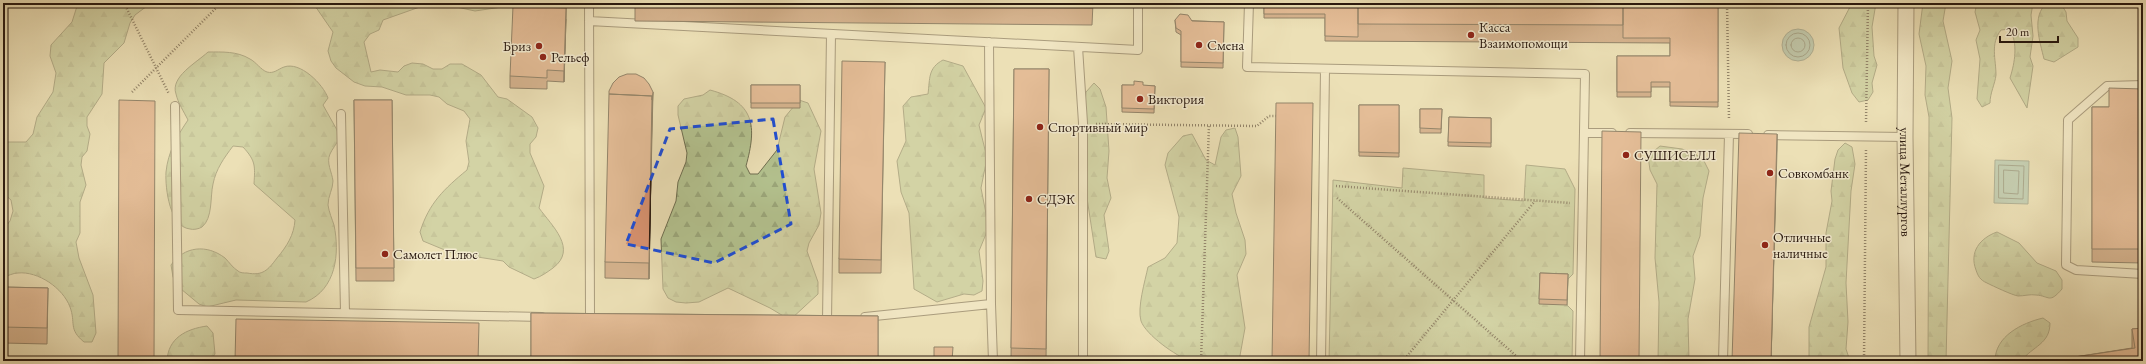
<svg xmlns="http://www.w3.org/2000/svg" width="2146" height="364" font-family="'EB Garamond',serif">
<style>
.forest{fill:url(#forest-firs);stroke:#6e6e50}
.water{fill:#99bdaf;stroke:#6c7b6f}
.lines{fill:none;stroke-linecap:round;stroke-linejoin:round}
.shore{stroke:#606a5f;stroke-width:1}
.service-casing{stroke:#594a39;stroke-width:10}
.minor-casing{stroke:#594a39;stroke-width:17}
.path{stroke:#28180f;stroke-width:2.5;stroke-dasharray:1 2;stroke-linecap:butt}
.service{stroke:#f3ebd0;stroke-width:8}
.minor{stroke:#f3ebd0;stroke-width:15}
.wall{fill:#bb7e61;stroke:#28180f}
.shaded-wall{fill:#98674f;stroke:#28180f}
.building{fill:#d99371;stroke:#28180f}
.marked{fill:none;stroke:#1d4ed8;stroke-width:3;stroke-dasharray:8 5;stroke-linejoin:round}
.poi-dot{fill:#8f2418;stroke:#f3ebd0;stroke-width:1.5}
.labels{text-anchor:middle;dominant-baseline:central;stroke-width:3;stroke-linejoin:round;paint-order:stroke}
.poi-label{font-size:14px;fill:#28180f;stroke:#f3ebd0;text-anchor:start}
.street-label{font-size:14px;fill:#28180f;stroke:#f3ebd0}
</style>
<defs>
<pattern id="forest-firs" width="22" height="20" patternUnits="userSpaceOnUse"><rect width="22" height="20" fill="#b4c390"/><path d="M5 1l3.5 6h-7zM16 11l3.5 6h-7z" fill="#9ba77b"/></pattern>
</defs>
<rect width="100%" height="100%" fill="#ece0b6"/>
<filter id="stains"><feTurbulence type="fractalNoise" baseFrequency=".005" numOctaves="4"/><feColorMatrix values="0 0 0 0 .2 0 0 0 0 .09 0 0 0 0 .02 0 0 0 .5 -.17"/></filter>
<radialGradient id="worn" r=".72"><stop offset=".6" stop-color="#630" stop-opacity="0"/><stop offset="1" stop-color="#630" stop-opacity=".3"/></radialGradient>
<!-- forest -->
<path class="forest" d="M78 3H151L135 15 130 23 124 43 104 63 102 94 87 117V126L90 134 87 151 82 157 81 165 86 185 80 202V233L76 242 79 258 93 295 96 333 92 342H84C68 329 76 323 70 307 63 288 38 271 18 273 13 273 8 276 3 277V230L10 221 13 211 11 200 3 193V142H26L33 134 37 117 53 92 56 73 50 56 51 45 72 22Z
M313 3H431L383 20 379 30 370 34 364 42 371 72 380 70 398 72 404 66 412 63 423 64 433 69H442L450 64H462L481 75 498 97 507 99 532 117 538 128 536 137 530 144V153L544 186 539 208C552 226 578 249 553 268 546 273 542 276 534 279L509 267 503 261 452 253 423 241 420 232C429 203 444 189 467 170L469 162 466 141 470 119 464 111 447 104 439 97 430 95H406L382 87 365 86 354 82 336 68 331 61 328 51 333 32Z
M438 3H517L515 5 475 11Z
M1852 3H1876L1872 27 1874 56 1877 65 1872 83 1873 92 1868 100 1859 102 1852 93 1843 68 1839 28Z
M1923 3H1946L1943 21 1952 61 1948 88 1952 118 1946 361H1928L1929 117 1925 95 1926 66 1919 34Z
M1977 3H2033L2031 15 2033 36 2030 57 2033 66 2027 108 2010 78C2015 62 2018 44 2010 29L2001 30C1990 44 1996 59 1996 75 1995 84 1990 93 1990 103L1982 107 1977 99 1980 59 1976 40 1980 30 1975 12Z
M2047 3 2061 4 2066 12 2067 21 2078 38V47L2054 62 2044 59C2040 42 2031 16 2047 3Z
M208 52C222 52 237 51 250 59 256 62 261 70 267 72 274 74 278 69 284 67 300 61 323 84 328 98L323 105 337 130 339 138C337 144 332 149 330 154 326 163 332 172 333 181 333 189 328 196 328 205 329 212 332 219 334 225 340 254 336 289 306 302L236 300 207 307 199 304 181 289 173 277 171 265C184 246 207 244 225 258 229 262 233 268 238 271 240 273 244 273 247 273 263 276 268 270 277 258 287 246 294 235 295 220L254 184C255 166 256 161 243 147L233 146C224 158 216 169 213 184 210 197 213 218 202 227 199 229 193 230 190 229 170 227 165 189 166 172 168 152 177 136 188 120 184 112 178 103 176 94 170 77 196 63 208 52Z
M943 60 963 66 986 108 979 125 987 158 981 188 988 224 986 234 979 251 983 281 982 291 974 295 964 294 937 302 914 289 909 213 901 192 897 161 906 141 903 106 911 97 928 94C930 78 928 68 943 60Z
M1094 83 1100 89 1106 107 1109 151 1107 178 1111 198 1104 215 1109 251 1106 259 1096 257 1080 152 1086 92Z
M710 90C755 102 757 126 746 166L750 174H758L777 150 785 117 799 100 808 103 821 131 814 169 821 213 819 225 809 243 807 251 818 282V294L790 320 770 308 728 288 699 302 686 303 676 302 668 298 663 289 661 239 676 201 678 182 686 162 687 153 678 115V106L684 99 703 95Z
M1235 128 1238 137 1241 176 1232 194 1236 213 1245 240 1246 254 1237 275 1245 328 1239 361C1228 361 1200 364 1190 361 1176 356 1146 335 1141 321 1137 308 1145 281 1148 267L1165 258 1177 243 1179 217 1165 165 1168 153 1183 136 1192 134 1206 160 1215 165 1221 137 1226 130Z
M1845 143 1852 147 1855 164 1851 191 1846 283 1848 322 1846 349 1850 361H1809V327L1826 267V233L1832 201 1831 191 1835 159 1838 150Z
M1660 146 1682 149 1694 153 1704 161 1709 171 1703 198 1700 236 1693 256 1695 279 1688 319 1689 361H1658L1659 302 1655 258 1657 184 1650 170 1648 156Z
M1526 165 1565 169 1575 189 1573 274 1568 279 1567 305 1573 311 1572 361H1329L1333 180 1402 188 1403 168 1484 175V198L1524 201Z
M1997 232 2019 243 2037 263 2056 271 2062 280V289C2049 304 2050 296 2036 295 2030 294 2024 296 2018 296 2012 295 1993 286 1987 283 1980 280 1978 276 1976 270 1969 252 1980 238 1997 232Z
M2043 318 2050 323C2050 344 2033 346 2021 361H1995C1995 336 2022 323 2043 318Z
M207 326 213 333 215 354 210 361H167C168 338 186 329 207 326Z"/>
<!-- water -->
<path class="water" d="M1782 45a16 16 0 1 1 32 0a16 16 0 1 1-32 0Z
M1995 160 2029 161 2028 204 1994 203Z"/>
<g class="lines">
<!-- shore -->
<path class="shore" d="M1786 45a12 12 0 1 1 24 0a12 12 0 1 1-24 0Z
M1791 45a7 7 0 1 1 14 0a7 7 0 1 1-14 0Z
M1999 165 2024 166 2023 199 1999 198Z
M2004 170 2019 171 2018 194 2004 193Z"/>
<!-- service casing -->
<g class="service-casing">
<path id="service" d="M589 3 590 318
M1249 3 1247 67 1585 74 1580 361
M589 21 1138 50V3
M989 42 991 304
M1078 47 1083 123V361
M2143 85 2107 86 2068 120 2066 265 2076 270 2143 274
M175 106 178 310 542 317
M341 114 345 313
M1584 133H1612
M1630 133 1748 134
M1768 135 1905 137
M865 317 991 304 993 361
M827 321 831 34
M1321 361 1325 69
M1723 361 1729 134"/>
</g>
<!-- minor casing -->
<g class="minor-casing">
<g id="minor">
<path id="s1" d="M1906 3 1905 137 1908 361"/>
</g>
</g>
<!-- path -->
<path class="path" d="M124 3 169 94
M1727 3 1729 120
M132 92 221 3
M1866 122 1868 3
M1096 124 1257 126 1269 116H1278
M1336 186 1570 203
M1337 198 1522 361
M1201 361 1209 125
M1403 361 1535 201
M1864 361 1866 149"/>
<!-- service -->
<use href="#service" class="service"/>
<!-- minor -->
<use href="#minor" class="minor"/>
</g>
<!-- wall -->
<path class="wall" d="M635 3H1093L1092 25 635 21Z
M1264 3H1718V107L1670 106V87H1651V97H1617V56H1670V43L1325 41V18H1264Z
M566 19 564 82 547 81V89L510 88V76Z
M1175 20 1224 22 1223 68 1181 67V35L1176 32Z
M885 62 881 273H839V259Z
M1014 69H1049L1046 361H1011Z
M751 85H800V108H751Z
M1122 85 1155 86 1154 113 1122 112Z
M2143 89V263L2092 262V107H2109Z
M354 100H392L394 281H356Z
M1359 105H1399V157L1359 156Z
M1420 109H1442L1441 133H1420Z
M652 112 649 279 605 278V262Z
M1449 117 1491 118V147L1448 146Z
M1540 273 1568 274 1567 305 1539 304Z
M3 287 48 288 47 344 3 343Z
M531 313 878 316V361H531Z
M2143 328V361H2068V358L2132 348V329Z"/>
<!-- shaded-wall -->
<path class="shaded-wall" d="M566 8V19L564 82V71Z
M653 92 652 112 649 279V263Z
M1777 134V150L1771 361Z"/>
<!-- building -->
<path class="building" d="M635 3H1092V8L635 4Z
M1264 3H1358V37L1325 36V14H1264Z
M1358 3H1623V25L1358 24Z
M1623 3H1718V102H1670V82H1651V92H1617V56H1670V38H1623Z
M513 6 566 8 564 71 547 70V78L510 76Z
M1180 14 1188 15 1192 21 1224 22 1223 63 1181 62V31L1176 28 1175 20Z
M842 61 885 62 881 260 839 259Z
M1014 69H1049L1046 349 1011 348Z
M627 74H636L644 78 649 84 653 92 652 100V96L609 94V91L613 83 619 77Z
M1134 81 1143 82V85L1155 86 1154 109 1122 108V85H1134Z
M751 85H800V103H751Z
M2109 88 2143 89V249H2092V107H2109Z
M609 94 652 96 649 263 605 262Z
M119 100 155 101 154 361H118Z
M354 100H392L394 268H356Z
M1276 103H1313L1309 361H1272Z
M1359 105H1399V153L1359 152Z
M1420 109H1442L1441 129 1420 128Z
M1449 117 1491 118V143L1448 142Z
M1602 131 1641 132 1639 361H1600Z
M1739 133 1777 134 1771 361H1732Z
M1540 273 1568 274 1567 300 1539 299Z
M3 287 48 288 47 328 3 327Z
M531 313 878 316V360L531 358Z
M236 319 479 323 478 361H235Z
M2143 328V358L2134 359V361H2068V358L2135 348 2132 329Z
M934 347H953L952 361H934Z"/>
<!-- marked area -->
<path d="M0 0H2146V364H0ZM773 119 791 224 714 263 626 244 670 129Z" fill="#ece0b6" fill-opacity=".55" fill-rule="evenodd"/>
<path class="marked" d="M773 119 791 224 714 263 626 244 670 129Z"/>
<!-- markers -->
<g class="poi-dot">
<circle cx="1471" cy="35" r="4"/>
<circle cx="1199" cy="45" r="4"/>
<circle cx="539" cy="46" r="4"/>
<circle cx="543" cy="57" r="4"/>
<circle cx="1140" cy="99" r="4"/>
<circle cx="1040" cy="127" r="4"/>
<circle cx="1626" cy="155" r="4"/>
<circle cx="1770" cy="173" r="4"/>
<circle cx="1029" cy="199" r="4"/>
<circle cx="1765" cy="245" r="4"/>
<circle cx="385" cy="254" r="4"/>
</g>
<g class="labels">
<!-- poi labels -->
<g class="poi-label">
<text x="1479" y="27">Касса<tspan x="1479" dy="16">Взаимопомощи</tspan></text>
<text x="1207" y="45">Смена</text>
<text x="531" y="46" text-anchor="end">Бриз</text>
<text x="551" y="57">Рельеф</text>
<text x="1148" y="99">Виктория</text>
<text x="1048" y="127">Спортивный мир</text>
<text x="1634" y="155">СУШИСЕЛЛ</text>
<text x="1778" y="173">Совкомбанк</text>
<text x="1037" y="199">СДЭК</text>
<text x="1773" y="237">Отличные<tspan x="1773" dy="16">наличные</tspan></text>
<text x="393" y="254">Самолет Плюс</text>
</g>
<!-- street labels -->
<g class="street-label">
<text stroke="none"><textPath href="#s1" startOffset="179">улица Металлургов</textPath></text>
</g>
</g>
<!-- margin -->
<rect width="2146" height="364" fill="none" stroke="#ece0b6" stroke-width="16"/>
<rect x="4" y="4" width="2138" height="356" fill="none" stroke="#28180f" stroke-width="2"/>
<rect x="8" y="8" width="2130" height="348" fill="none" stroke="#28180f"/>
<!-- scale -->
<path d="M2000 36v6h58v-6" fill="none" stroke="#28180f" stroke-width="2"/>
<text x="2006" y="36" font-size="12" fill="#28180f" stroke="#f3ebd0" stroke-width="3" paint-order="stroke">20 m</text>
<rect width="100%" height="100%" filter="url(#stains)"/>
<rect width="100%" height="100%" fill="url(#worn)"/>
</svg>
